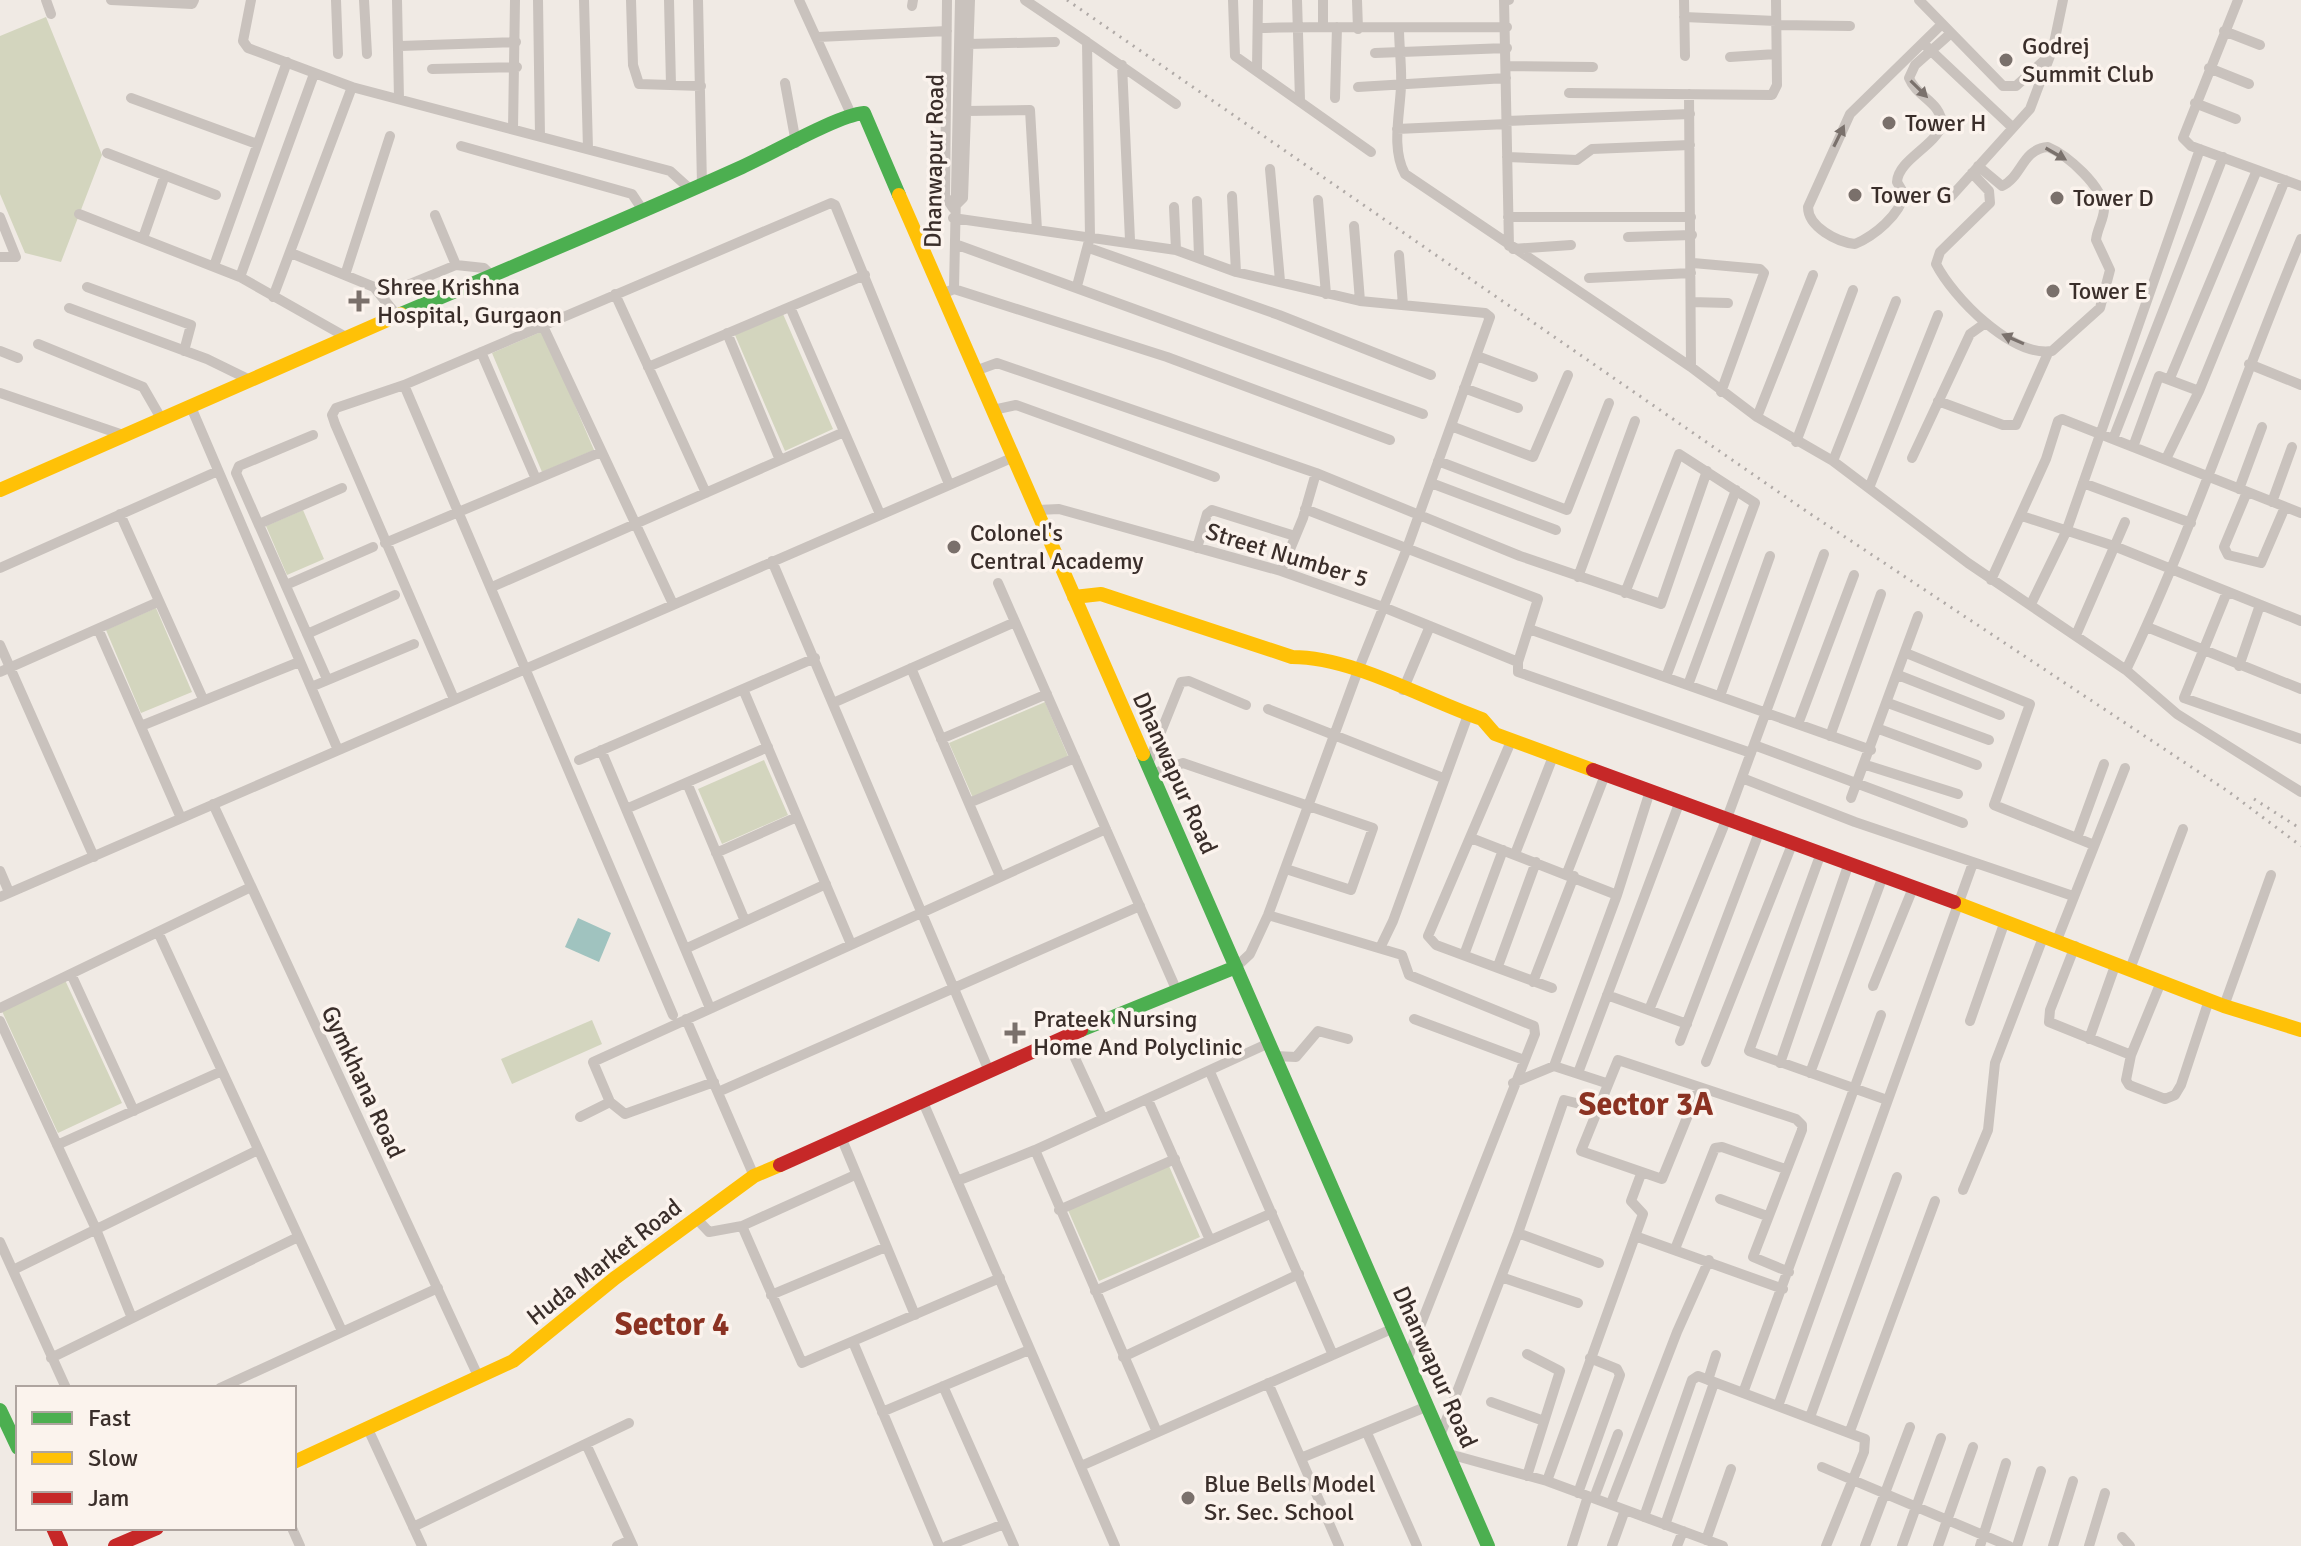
<svg xmlns="http://www.w3.org/2000/svg" width="2301" height="1546" font-family="Signika,sans-serif">
<style>
.green{fill:#d3d5be}
.water{fill:#a0c3bf}
.lines{fill:none;stroke-linecap:round;stroke-linejoin:round}
.street{stroke:#c9c2bd;stroke-width:10}
.fast{stroke:#4caf50;stroke-width:14}
.slow{stroke:#ffc107;stroke-width:14}
.jam{stroke:#c62828;stroke-width:14}
.rail{stroke:#b0aaa7;stroke-width:3;stroke-dasharray:2 6;stroke-linecap:butt}
.oneway{fill:#7a716c}
.poi-dot{fill:#7a706b;stroke:#fbf3ed;stroke-width:3}
.labels{text-anchor:middle;dominant-baseline:central;stroke-width:7;stroke-linejoin:round;paint-order:stroke}
.poi-label{font-size:24px;fill:#3a2e2a;stroke:#fbf3ed;text-anchor:start}
.street-label{font-size:24px;fill:#3a2e2a;stroke:#fbf3ed}
.district-label{font-size:32px;font-weight:bold;fill:#8b3222;stroke:#fbf3ed}
</style>
<rect width="100%" height="100%" fill="#f0eae4"/>
<!-- green -->
<path class="green" d="M46 17 102 155 61 262 25 253 0 194V36Z
M783 314 833 429 785 451 735 335Z
M543 331 594 450 542 472 492 353Z
M303 510 324 559 287 575 266 526Z
M156 608 192 692 141 713 106 630Z
M1045 702 1068 756 973 798 949 743Z
M764 760 788 815 722 844 698 789Z
M65 980 122 1103 58 1133 1 1009Z
M592 1020 602 1044 512 1084 501 1059Z
M1169 1166 1200 1237 1099 1281 1068 1210Z"/>
<!-- water -->
<path class="water" d="M578 918 611 933 599 962 565 947Z"/>
<g class="lines">
<!-- street -->
<path class="street" d="M46 0 51 14
M111 0 192 4 194 0
M251 0 243 41 248 48 352 87 670 171 691 190
M336 0 338 54
M364 0 367 54
M397 0 399 99
M538 0 540 136
M584 0 588 149
M631 0 633 65 639 84 701 86
M669 0 671 85
M698 0 702 185
M799 0 851 114
M947 0 945 196 953 208 963 198 970 0
M1025 0 1087 42
M1233 0 1235 56 1371 152
M1297 0 1300 100
M1323 0V25
M1357 0 1358 29
M1684 0 1685 56
M1919 0 2003 86H2016L2049 56
M2238 0 2183 138 2191 146 2301 186
M912 6 913 0
M1684 17 1776 21
M1942 24 1850 114 1808 207C1808 227 1837 242 1855 244 1874 236 1900 215 1904 194L1897 182C1898 160 1934 147 1942 125 1941 101 1917 98 1909 78L1915 65 1951 33
M1776 25 1850 26
M1259 28C1342 26 1424 28 1507 27
M1399 28C1399 47 1402 67 1401 86 1400 114 1391 149 1405 174L1691 367 1757 417 1833 461 1968 563 2126 670 2177 714 2301 792
M2224 31 2260 45
M818 37 947 31
M968 44 1055 42
M400 46 516 42
M1926 46 2012 127
M1375 53 1507 48
M1730 57 1776 54
M1122 65 1130 240
M1506 66 1593 67
M2209 68 2249 84
M432 69 517 67
M1257 69 1258 0
M785 83 796 143
M1358 87 1506 78
M1569 93 1772 95 1777 85 1776 0
M1689 94 1691 367
M131 98 257 144
M1335 98 1337 27
M2195 103 2236 119
M966 111 1030 110 1037 230
M1507 121 1690 114
M513 129 515 0
M1397 129 1507 124
M461 146 632 194 644 212
M107 153 216 195
M1507 157 1577 160 1592 149 1690 145
M1270 169 1280 281
M1972 173 1989 191 1990 203 1940 252 1936 264C1953 297 2011 357 2052 351L2100 308 2110 270 2096 240C2097 229 2104 219 2104 209 2103 186 2067 155 2048 147 2022 149 2022 177 2002 186L1978 166
M1232 196 1236 272
M1318 200 1326 294
M1948 200 2030 109 2053 48 2063 0
M1197 201 1199 256
M1174 207 1176 250
M79 214 240 277 346 337
M435 215 456 265 484 268 493 277
M0 217 16 257H0
M1508 217H1691
M953 218 1176 250 1236 272 1360 301 1485 313 1490 317 1406 551 1357 673 1268 915 1250 954 1236 967
M1354 226 1360 301
M1628 237 1692 235
M143 238 165 175
M955 244 1423 414
M1509 246 1504 0H1509
M1089 248 1279 315 1431 375
M1513 249 1571 245
M291 253 374 287 399 318
M1399 255 1403 305
M1693 263 1760 269 1764 273 1721 392
M214 266 287 62
M346 272 390 136
M240 277 314 74
M1589 278 1691 273
M1077 286 1090 237 1087 42 1176 104
M87 287 191 325 184 351
M954 289 1167 357 1390 440
M949 291 954 289 960 0
M615 294 706 493
M383 295 456 265
M273 297 352 87
M1691 302 1728 303
M790 307 880 514
M69 308 207 359 250 380
M543 326 673 604
M727 333 780 460
M38 344 143 387 162 420
M0 351 18 358
M481 352 536 479
M1477 356 1533 377
M2249 364 2301 385
M648 367 865 275
M975 371 997 363 1316 473 1520 556 1661 604 1707 471
M2170 378 2257 170
M404 385 673 1015
M1464 388 1518 408
M0 393 126 436
M1938 401 2003 425H2016L2048 353
M191 407 338 750
M993 410 1016 405 1215 477
M1757 417 1813 275
M1451 426 1533 457 1568 375
M313 435 239 466 236 473 327 679
M2113 439 2223 157
M1796 442 1853 290
M2133 447 2159 376 2199 391
M1912 458 1970 334 1984 324
M2166 459 2199 391 2285 180
M1438 461 1567 510 1609 403
M1833 461 1896 301
M1431 483 1556 530
M2083 483 2191 523
M1869 488 1938 315
M2239 489 2262 427
M2247 492 2224 547 2228 555 2261 563 2285 507
M2272 502 2292 447
M1305 509 1538 599 1518 662V672L1751 753
M1038 510 1059 509 1281 571 1383 607 1518 662
M120 514 203 699
M2022 516 2114 546 2301 621
M259 524 342 488
M385 543 601 452
M1197 548 1207 514 1212 510 1295 536
M772 561 989 1071
M0 568 218 471
M1281 571 1303 518 1316 473
M1578 577 1635 421
M1991 580 2046 459 2058 421 2062 419 2301 513
M998 583 1176 989
M286 585 373 547
M492 587 844 432
M2227 592 2184 698 2301 739
M1625 593 1679 454 1755 503 1688 685
M2031 604 2066 532 2200 149
M2147 627 2301 689
M98 629 181 818
M1529 629 1871 750
M307 634 395 595
M2076 635 2125 522
M0 645 94 857
M1906 653 2030 704 1994 805 2094 845
M2239 666 2260 605
M911 668 1000 876
M2126 670C2193 530 2241 382 2301 239
M0 672 158 602
M1898 675 2000 715
M1666 677 1736 490
M311 687 414 644
M743 689 851 944
M1403 690 1430 626
M1720 696 1770 556
M454 699 335 424 332 415 336 408 404 385 831 203 835 205 949 484
M833 703 1015 622
M1888 703 1989 740
M1268 709 1443 778
M1798 724 1854 575
M141 726 299 662
M1879 729 1977 765
M1830 736 1881 594
M941 739 1047 694
M1512 739 1428 936 1436 945 1552 988
M1754 745 1963 823
M601 750 710 1008
M579 760 815 658
M1148 764 1181 682 1189 681 1246 705
M1866 765 1958 794
M1152 774 1183 763 1373 828 1351 890 1286 869
M1742 778 1855 822 2073 896
M687 783 745 921
M1851 798 1918 616
M969 803 1075 758
M213 804 478 1376
M626 809 768 747
M1471 838 1617 895
M2077 838 2104 764
M716 853 797 817
M1821 853 1749 1051 1887 1100
M1515 854 1554 754
M0 871 9 892
M1567 873 1605 775
M0 897 1014 457
M1268 915 1402 955 1409 975 1534 1026 1535 1034 1408 1357
M158 932 342 1331
M2057 940 2125 768
M2075 946 2050 1010 2049 1022 2131 1055
M1380 948 1393 921 1468 715
M685 949 826 884
M1464 955 1503 850
M1498 966 1536 862
M2130 969 2183 829
M71 974 134 1111
M1533 982 1574 876
M2161 982 2131 1055 2126 1080 2129 1085 2165 1099 2175 1095 2181 1085 2209 1000
M1873 986 1913 888
M1607 995 1687 1024
M2224 1006 2271 875
M0 1008 251 887
M1649 1010 1727 818 1824 554
M686 1019 754 1176
M1414 1019 1524 1060
M0 1021 95 1227 132 1318
M1970 1021 2005 921
M2089 1039 2116 963
M1680 1041 1760 830
M1275 1056 1296 1057 1318 1031 1348 1039
M1075 1058 1103 1119
M1706 1062 1793 842
M1780 1063 1849 863
M1554 1066 1617 895 1650 791
M1210 1072 1333 1355
M1578 1073 1680 801
M1810 1073 1883 876
M714 1082 625 1114 610 1102 593 1062 1106 829
M1513 1083 1554 1066 1606 1083
M1699 1088 1662 1179 1581 1151 1618 1060 1796 1119 1802 1125V1130L1753 1257 1789 1272
M718 1092 1140 906
M1148 1100 1210 1240
M923 1102 1115 1546
M580 1117 610 1102
M841 1137 915 1315
M57 1145 222 1071
M1035 1150 1157 1432
M957 1181 1035 1150 1269 1043
M1963 1190 1988 1130 1995 1063 2044 935
M1720 1199 1767 1216
M1059 1210 1175 1159
M695 1217 709 1232 742 1226 855 1175
M742 1226 802 1363 1000 1278
M1518 1233 1599 1263
M1635 1236 1783 1289
M0 1242 66 1388
M1675 1249 1715 1148 1722 1147 1785 1169
M13 1270 258 1150
M1501 1277 1578 1303
M1095 1291 1272 1213
M771 1295 886 1247
M853 1342 939 1546
M1123 1357 1299 1274
M51 1358 298 1237
M1708 1380 1716 1355
M1268 1383 1339 1546
M943 1386 1014 1546
M220 1388 438 1288
M1743 1393 1881 1015
M1491 1402 1544 1421
M1778 1406 1973 863
M882 1412 1029 1350
M1810 1417 1897 1177
M368 1429 422 1546
M1850 1431 1935 1201
M1367 1433 1417 1546
M1440 1436 1518 1233 1564 1100 1596 1108
M586 1444 633 1546
M1449 1454 1547 1481 1723 1546
M1301 1458 1428 1406
M1081 1466 1394 1328
M1822 1467 2009 1546
M1527 1476 1560 1371 1527 1354
M1547 1481 1643 1214 1631 1201 1641 1174
M1578 1493 1620 1375 1617 1369 1590 1358
M1594 1498 1618 1434
M1611 1503 1677 1332 1709 1260
M1644 1517 1692 1380 1698 1376 1865 1439 1864 1452 1826 1546
M1665 1525 1714 1383
M413 1527 629 1423
M292 1528 300 1546
M2122 1537 2130 1546
M1706 1540 1731 1469
M617 1546 630 1540
M947 1546 1004 1524
M1572 1546 1588 1496
M1612 1546 1625 1510
M1677 1546 1683 1531
M1865 1546 1910 1427
M1902 1546 1941 1438
M1938 1546 1973 1447
M1980 1546 2006 1463
M2017 1546 2041 1471
M2053 1546 2073 1481
M2089 1546 2105 1493"/>
<!-- fast -->
<path class="fast" d="M401 314C515 266 629 218 742 167 771 154 838 115 864 113L899 195
M1143 754 1488 1546
M1081 1030 1236 967
M0 1410 18 1448"/>
<!-- slow -->
<path class="slow" d="M899 195 1143 754
M0 490 401 314
M1074 597 1101 594 1292 657C1353 657 1424 699 1482 719L1495 734 1593 770
M1954 902 2224 1006 2301 1030
M294 1462 513 1361 615 1278 754 1176 780 1165"/>
<!-- jam -->
<path class="jam" d="M1593 770 1954 902
M780 1165 1081 1030
M53 1528 61 1546
M115 1546 157 1528"/>
<!-- rail -->
<path class="rail" d="M1067 0 1806 511 2229 792 2301 846
M2254 799 2301 829"/>
</g>
<!-- one-way arrows -->
<defs><path id="oneway-solid" d="M-6-.8H1V-3.2L6.5 0L1 3.2V.8H-6Z" transform="scale(2)"/></defs>
<g class="oneway">
<use href="#oneway-solid" transform="translate(1919 89) rotate(45)"/>
<use href="#oneway-solid" transform="translate(1839 136) rotate(-64)"/>
<use href="#oneway-solid" transform="translate(2056 154) rotate(30)"/>
<use href="#oneway-solid" transform="translate(2013 339) rotate(-156)"/>
</g>
<!-- markers -->
<g class="poi-dot">
<circle cx="2006" cy="60" r="8"/>
<circle cx="1889" cy="123" r="8"/>
<circle cx="1855" cy="195" r="8"/>
<circle cx="2057" cy="198" r="8"/>
<circle cx="2053" cy="291" r="8"/>
<path d="M355 289h8v8h8v8h-8v8h-8v-8h-8v-8h8z"/>
<circle cx="954" cy="547" r="8"/>
<path d="M1011 1021h8v8h8v8h-8v8h-8v-8h-8v-8h8z"/>
<circle cx="1188" cy="1498" r="8"/>
</g>
<g class="labels">
<!-- poi labels -->
<g class="poi-label">
<text x="2022" y="46">Godrej<tspan x="2022" dy="28">Summit Club</tspan></text>
<text x="1905" y="123">Tower H</text>
<text x="1871" y="195">Tower G</text>
<text x="2073" y="198">Tower D</text>
<text x="377" y="287">Shree Krishna<tspan x="377" dy="28">Hospital, Gurgaon</tspan></text>
<text x="2069" y="291">Tower E</text>
<text x="970" y="533">Colonel's<tspan x="970" dy="28">Central Academy</tspan></text>
<text x="1033" y="1019">Prateek Nursing<tspan x="1033" dy="28">Home And Polyclinic</tspan></text>
<text x="1204" y="1484">Blue Bells Model<tspan x="1204" dy="28">Sr. Sec. School</tspan></text>
</g>
<!-- street labels -->
<g class="street-label">
<text transform="translate(934 161) rotate(-89)">Dhanwapur Road</text>
<text transform="translate(1287 555) rotate(17)">Street Number 5</text>
<text transform="translate(1175 773) rotate(66)">Dhanwapur Road</text>
<text transform="translate(363 1082) rotate(65)">Gymkhana Road</text>
<text transform="translate(604 1262) rotate(-38)">Huda Market Road</text>
<text transform="translate(1435 1367) rotate(66)">Dhanwapur Road</text>
</g>
<!-- district labels -->
<g class="district-label">
<text x="1646" y="1104">Sector 3A</text>
<text x="672" y="1324">Sector 4</text>
</g>
</g>
<!-- legend -->
<rect x="16" y="1386" width="280" height="144" fill="#fbf3ed" stroke="#aea49f" stroke-width="2"/>
<rect x="32" y="1412" width="40" height="12" fill="#4caf50" stroke="#aea49f" stroke-width="2"/>
<text x="88" y="1426" font-size="24" fill="#3a2e2a">Fast</text>
<rect x="32" y="1452" width="40" height="12" fill="#ffc107" stroke="#aea49f" stroke-width="2"/>
<text x="88" y="1466" font-size="24" fill="#3a2e2a">Slow</text>
<rect x="32" y="1492" width="40" height="12" fill="#c62828" stroke="#aea49f" stroke-width="2"/>
<text x="88" y="1506" font-size="24" fill="#3a2e2a">Jam</text>
</svg>
